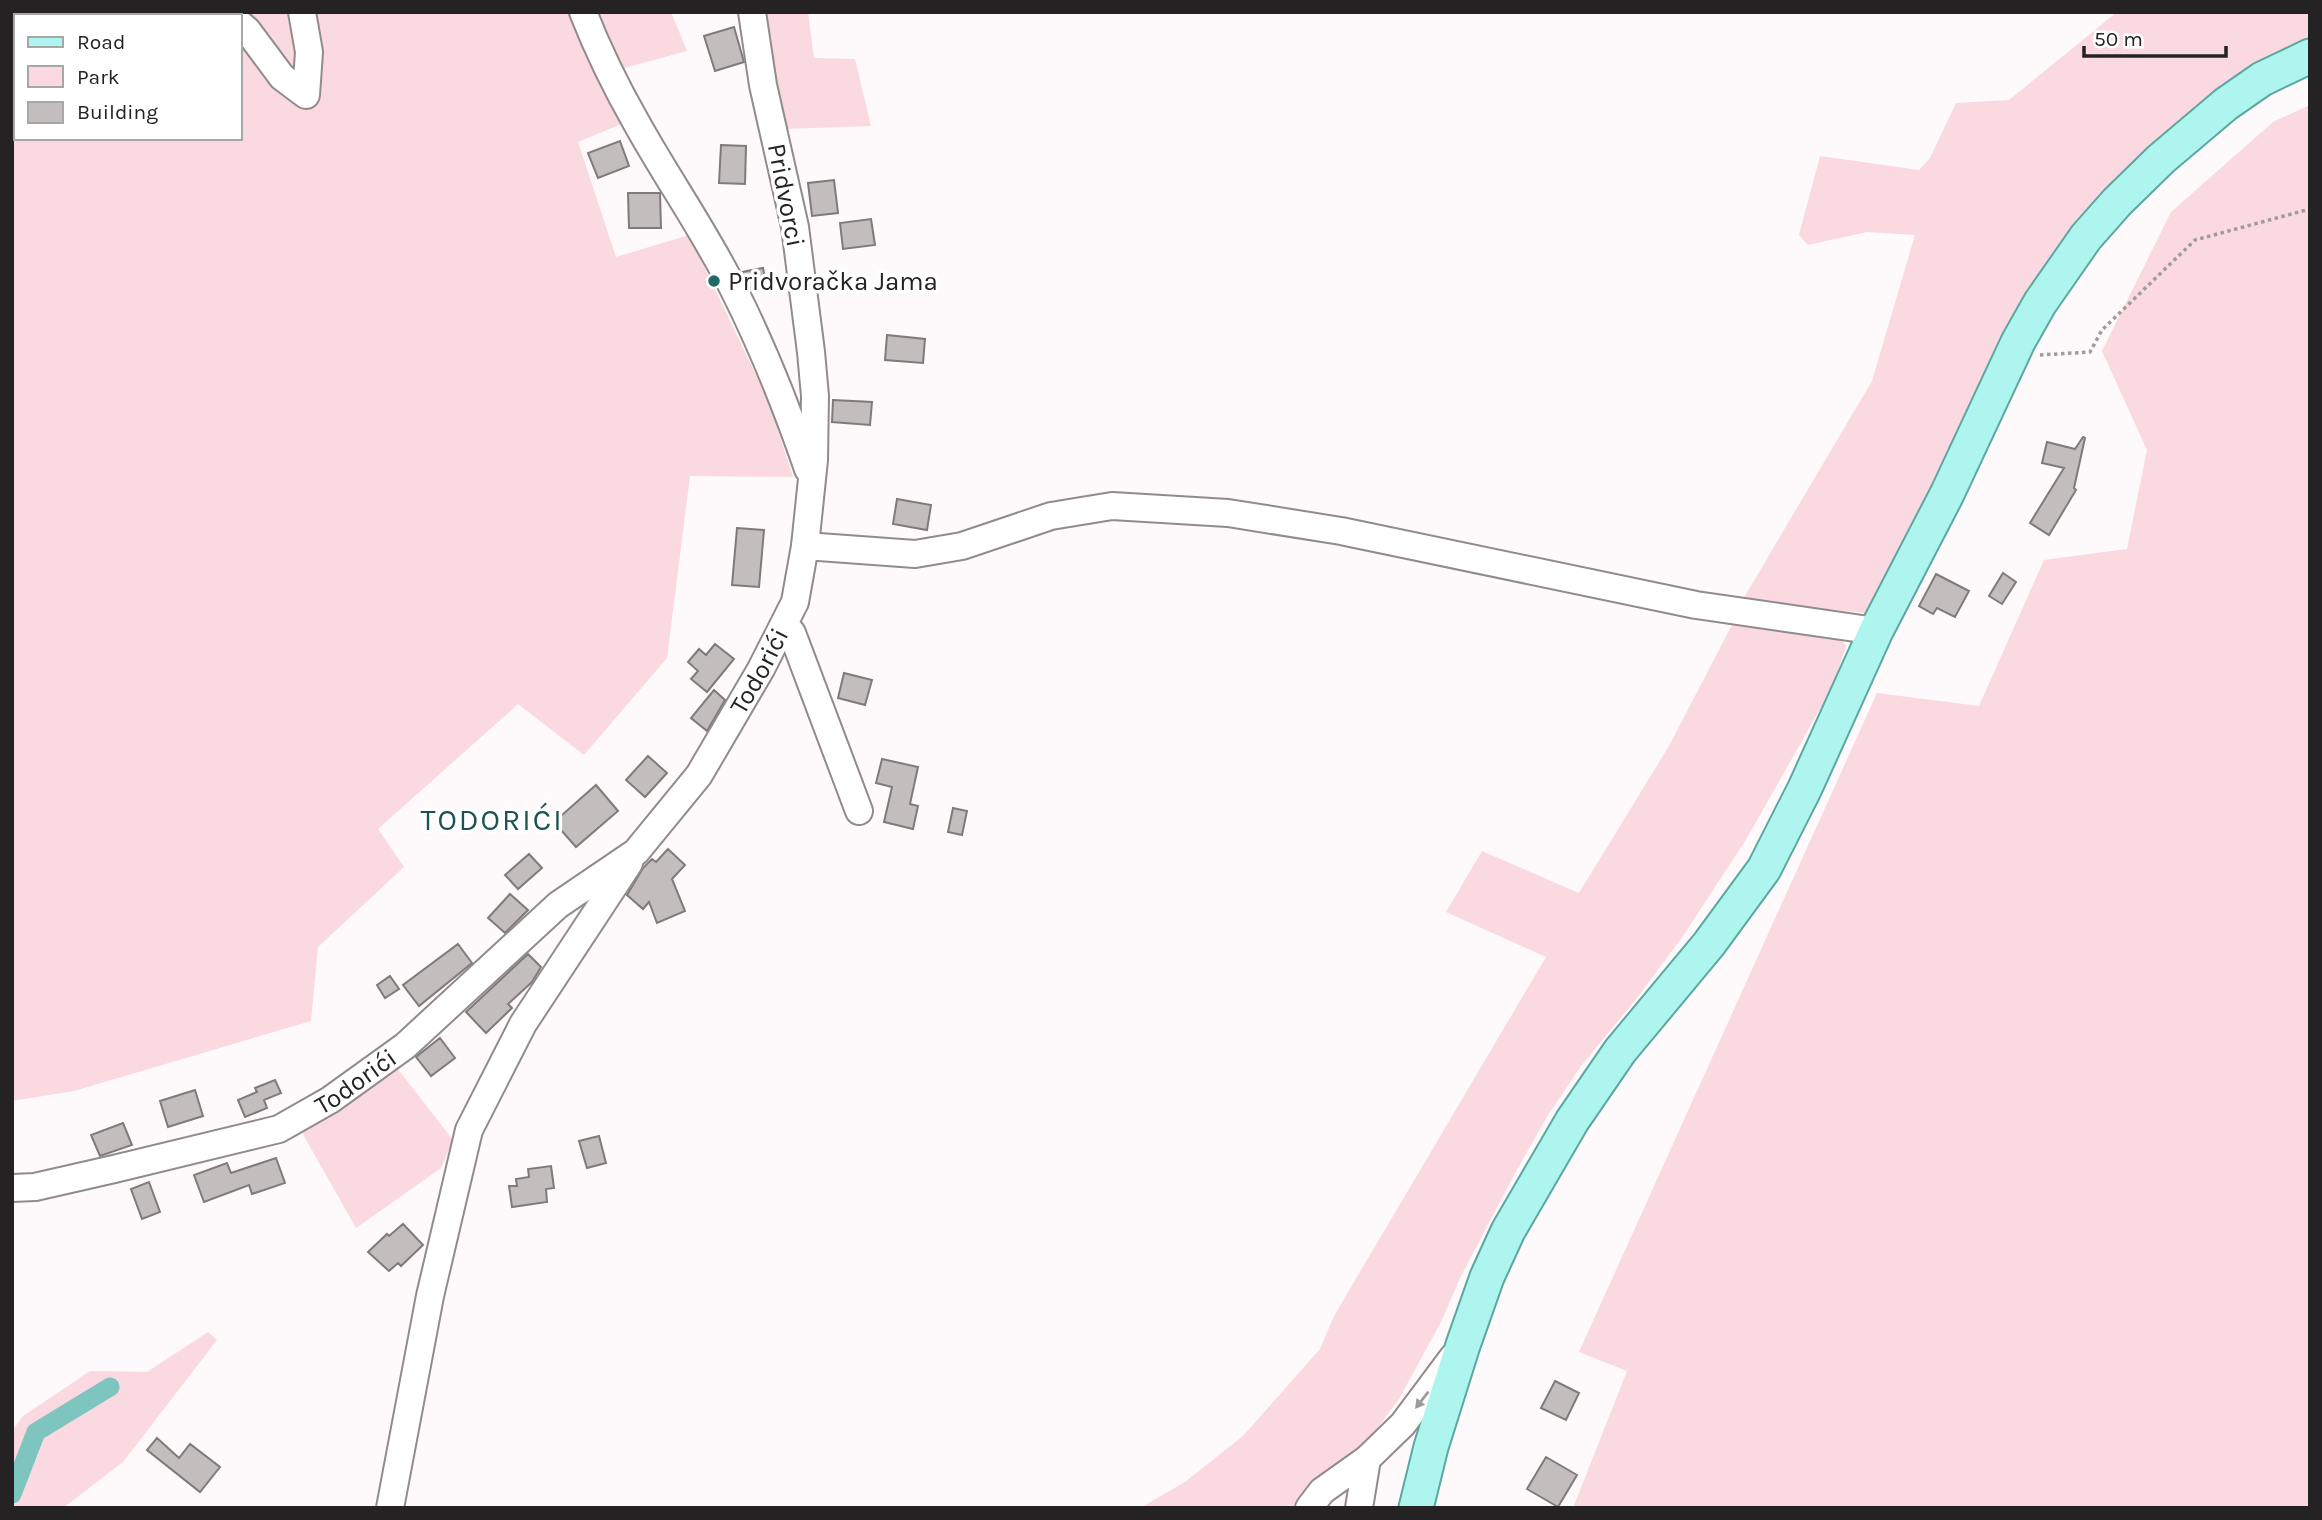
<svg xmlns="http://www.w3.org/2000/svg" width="2322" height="1520" font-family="Karla,sans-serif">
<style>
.green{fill:#fad9e0;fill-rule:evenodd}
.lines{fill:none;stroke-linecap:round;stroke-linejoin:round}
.canal{stroke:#7ec5bf;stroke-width:19}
.building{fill:#c3bdbe;stroke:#807a7b;stroke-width:2}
.minor-casing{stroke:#918b8c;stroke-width:30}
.major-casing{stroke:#5ba7a1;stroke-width:37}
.path{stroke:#9f9c9c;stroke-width:3.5;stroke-dasharray:3.5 3.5;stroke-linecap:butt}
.minor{stroke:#fff;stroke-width:26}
.major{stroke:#aef5ef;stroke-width:33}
.oneway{fill:#9c9c9c}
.poi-dot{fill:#206b66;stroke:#fff;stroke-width:2.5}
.labels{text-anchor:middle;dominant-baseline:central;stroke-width:7;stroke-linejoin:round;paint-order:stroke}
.street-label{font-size:26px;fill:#242222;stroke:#fff}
.poi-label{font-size:26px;fill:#242222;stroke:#fff;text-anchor:start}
.quarter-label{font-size:30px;letter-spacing:2px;fill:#195450;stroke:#fff}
</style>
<rect width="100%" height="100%" fill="#fef9fa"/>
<!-- green -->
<path class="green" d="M12 12H671L687 51 617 70 624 123 578 142 616 257 689 235 768 400 793 477 690 476 667 658 584 755 518 704 378 829 404 867 318 947 311 1021 74 1091 12 1101ZM16 16H240V138H16Z
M764 12H808L814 58 855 59 871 126 785 129Z
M2117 12H2310V47L2232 87 1992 367 1865 613 1742 601 1872 381 1915 235 1867 232 1808 245 1799 235 1820 156 1919 170 1930 158 1956 103 2009 100Z
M2310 105V1508H1573L1627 1371 1579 1352 1877 693 1979 706 2044 560 2127 549 2147 450 2102 351 2171 212 2273 122Z
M1734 621 1840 637 1846 646 1833 686 1747 838 1683 936 1637 998 1581 1066 1548 1115 1515 1173 1461 1276 1442 1320 1399 1399 1376 1430 1297 1508H1140L1185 1482 1243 1436 1320 1349 1334 1316 1546 957 1446 912 1482 851 1579 893 1669 746Z
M394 1064 453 1140 441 1168 356 1228 300 1129Z
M208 1332 217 1340 123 1462 63 1508H12V1431L23 1416 90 1371 147 1372Z"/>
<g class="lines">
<!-- canal -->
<path class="canal" d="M12 1494 36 1432 110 1387"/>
</g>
<!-- building -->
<path class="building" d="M734 27 744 62 715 71 704 36Z
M620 141 629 166 598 178 588 153Z
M721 145 746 146 745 184 719 183Z
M834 180 838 213 812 216 808 183Z
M628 193H660L661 228H629Z
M871 219 875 245 843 249 840 223Z
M763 268 767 288 752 290 742 272Z
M887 335 925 339 923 363 885 360Z
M833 400 872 402 870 425 832 422Z
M2083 437 2085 438 2074 488 2076 490 2049 535 2030 523 2064 468 2042 463 2047 442 2075 449Z
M897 499 931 505 927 530 893 524Z
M737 528 764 530 759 587 732 585Z
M2003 573 2016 582 2002 604 1989 596Z
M1936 574 1969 591 1955 617 1937 608 1933 614 1919 606Z
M715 644 734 659 707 692 691 679 698 671 688 662 699 649 706 655Z
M844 673 872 680 865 705 838 698Z
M714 690 725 700 707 731 691 718Z
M648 756 667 773 645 797 626 780Z
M882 759 918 767 910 804 918 806 913 829 884 822 892 787 876 783Z
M596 785 618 811 576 847 554 822Z
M953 808 967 811 962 835 948 832Z
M668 849 685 865 672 879 685 911 657 923 649 902 643 909 627 895 643 868 652 859 656 862Z
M529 854 542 868 518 889 505 875Z
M510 894 528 910 505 933 488 918Z
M458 944 472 963 419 1006 403 985Z
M528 954 541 967 532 982 508 1004 512 1008 486 1033 466 1012Z
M390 976 399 989 385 998 377 985Z
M440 1038 455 1058 431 1076 416 1057Z
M275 1080 281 1093 264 1100 267 1108 245 1117 238 1100 257 1092 255 1088Z
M195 1090 203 1116 168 1127 160 1101Z
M123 1123 132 1145 100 1156 91 1135Z
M599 1136 606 1163 587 1168 579 1141Z
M276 1158 285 1183 252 1194 249 1185 204 1202 194 1175 227 1163 231 1173Z
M551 1166 554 1188 546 1189 547 1202 512 1207 509 1186H517L516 1179 529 1177 528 1169Z
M149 1182 160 1212 142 1219 131 1189Z
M403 1224 423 1245 401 1266 398 1263 389 1271 368 1252 387 1234 389 1236Z
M1555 1381 1579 1393 1566 1420 1541 1408Z
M157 1438 179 1458 190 1444 220 1467 200 1492 147 1450Z
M1546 1457 1577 1475 1558 1507 1527 1489Z"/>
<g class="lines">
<!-- minor casing -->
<g class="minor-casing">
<g id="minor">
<path d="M583 12C598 50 616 87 636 122 668 180 706 233 735 292 764 350 787 408 808 469"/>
<path d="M240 24 247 30 282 77 306 95 309 52 302 12"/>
<path d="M805 546 915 554 962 546 1051 516 1112 506 1228 513 1341 531 1696 605 1876 631"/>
<path d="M785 625 792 633 859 811"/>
<path id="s1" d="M12 1188 35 1187 114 1169 279 1129 330 1100 405 1046 558 905 636 852 699 775 761 669 795 602 805 546 814 460 815 396 811 352 795 227 763 85 752 12"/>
<path d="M390 1508 430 1296 469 1130 523 1024 629 863"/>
<path d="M1309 1508 1322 1491 1367 1459"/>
<path d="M1359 1508 1367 1459 1403 1424 1453 1357"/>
</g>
</g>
<!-- major casing -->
<g class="major-casing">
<path id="major" d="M1416 1508 1431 1447 1463 1345 1487 1277 1508 1231 1572 1121 1620 1051 1709 944 1764 869 1805 788 1876 631 1947 494 2018 342 2040 303 2086 237 2117 202 2161 159 2226 104 2262 79 2310 56"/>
</g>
<!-- path -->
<path class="path" d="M2040 355 2090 352 2102 330 2195 240 2310 209"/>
<!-- minor -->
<use href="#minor" class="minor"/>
<!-- major -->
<use href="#major" class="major"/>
</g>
<!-- one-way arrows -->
<defs><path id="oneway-solid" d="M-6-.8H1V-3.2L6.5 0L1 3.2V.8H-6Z" transform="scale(1.75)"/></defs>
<use class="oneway" href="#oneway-solid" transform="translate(1422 1400) rotate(128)"/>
<!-- markers -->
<circle class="poi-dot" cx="714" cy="281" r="7"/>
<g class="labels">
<!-- street labels -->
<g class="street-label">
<text transform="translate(786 195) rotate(79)">Pridvorci</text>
<text stroke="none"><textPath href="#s1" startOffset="947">Todorići</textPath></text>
<text stroke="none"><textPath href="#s1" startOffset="364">Todorići</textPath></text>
</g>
<!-- poi labels -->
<g class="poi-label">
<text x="728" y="281">Pridvoračka Jama</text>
</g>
<!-- quarter labels -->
<g class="quarter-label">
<text x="492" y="820">TODORIĆI</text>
</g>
</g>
<!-- border -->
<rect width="2322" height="1520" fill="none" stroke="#242222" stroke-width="28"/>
<!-- legend -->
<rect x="14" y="14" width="228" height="126" fill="#ffffff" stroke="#a7a7a7" stroke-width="2"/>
<rect x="28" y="37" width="35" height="10" fill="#aef5ef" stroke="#a7a7a7" stroke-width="2"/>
<text x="77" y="49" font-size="21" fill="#242222">Road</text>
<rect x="28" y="66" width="35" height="21" fill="#fad9e0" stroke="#a7a7a7" stroke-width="2"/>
<text x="77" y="84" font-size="21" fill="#242222">Park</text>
<rect x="28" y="102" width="35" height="21" fill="#c3bdbe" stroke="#a7a7a7" stroke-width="2"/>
<text x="77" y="119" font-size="21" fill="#242222">Building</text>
<!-- scale -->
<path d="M2084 46v10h142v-10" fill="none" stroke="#242222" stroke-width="3.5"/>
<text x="2094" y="46" font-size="21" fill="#242222" stroke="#ffffff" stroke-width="5" paint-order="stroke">50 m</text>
</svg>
